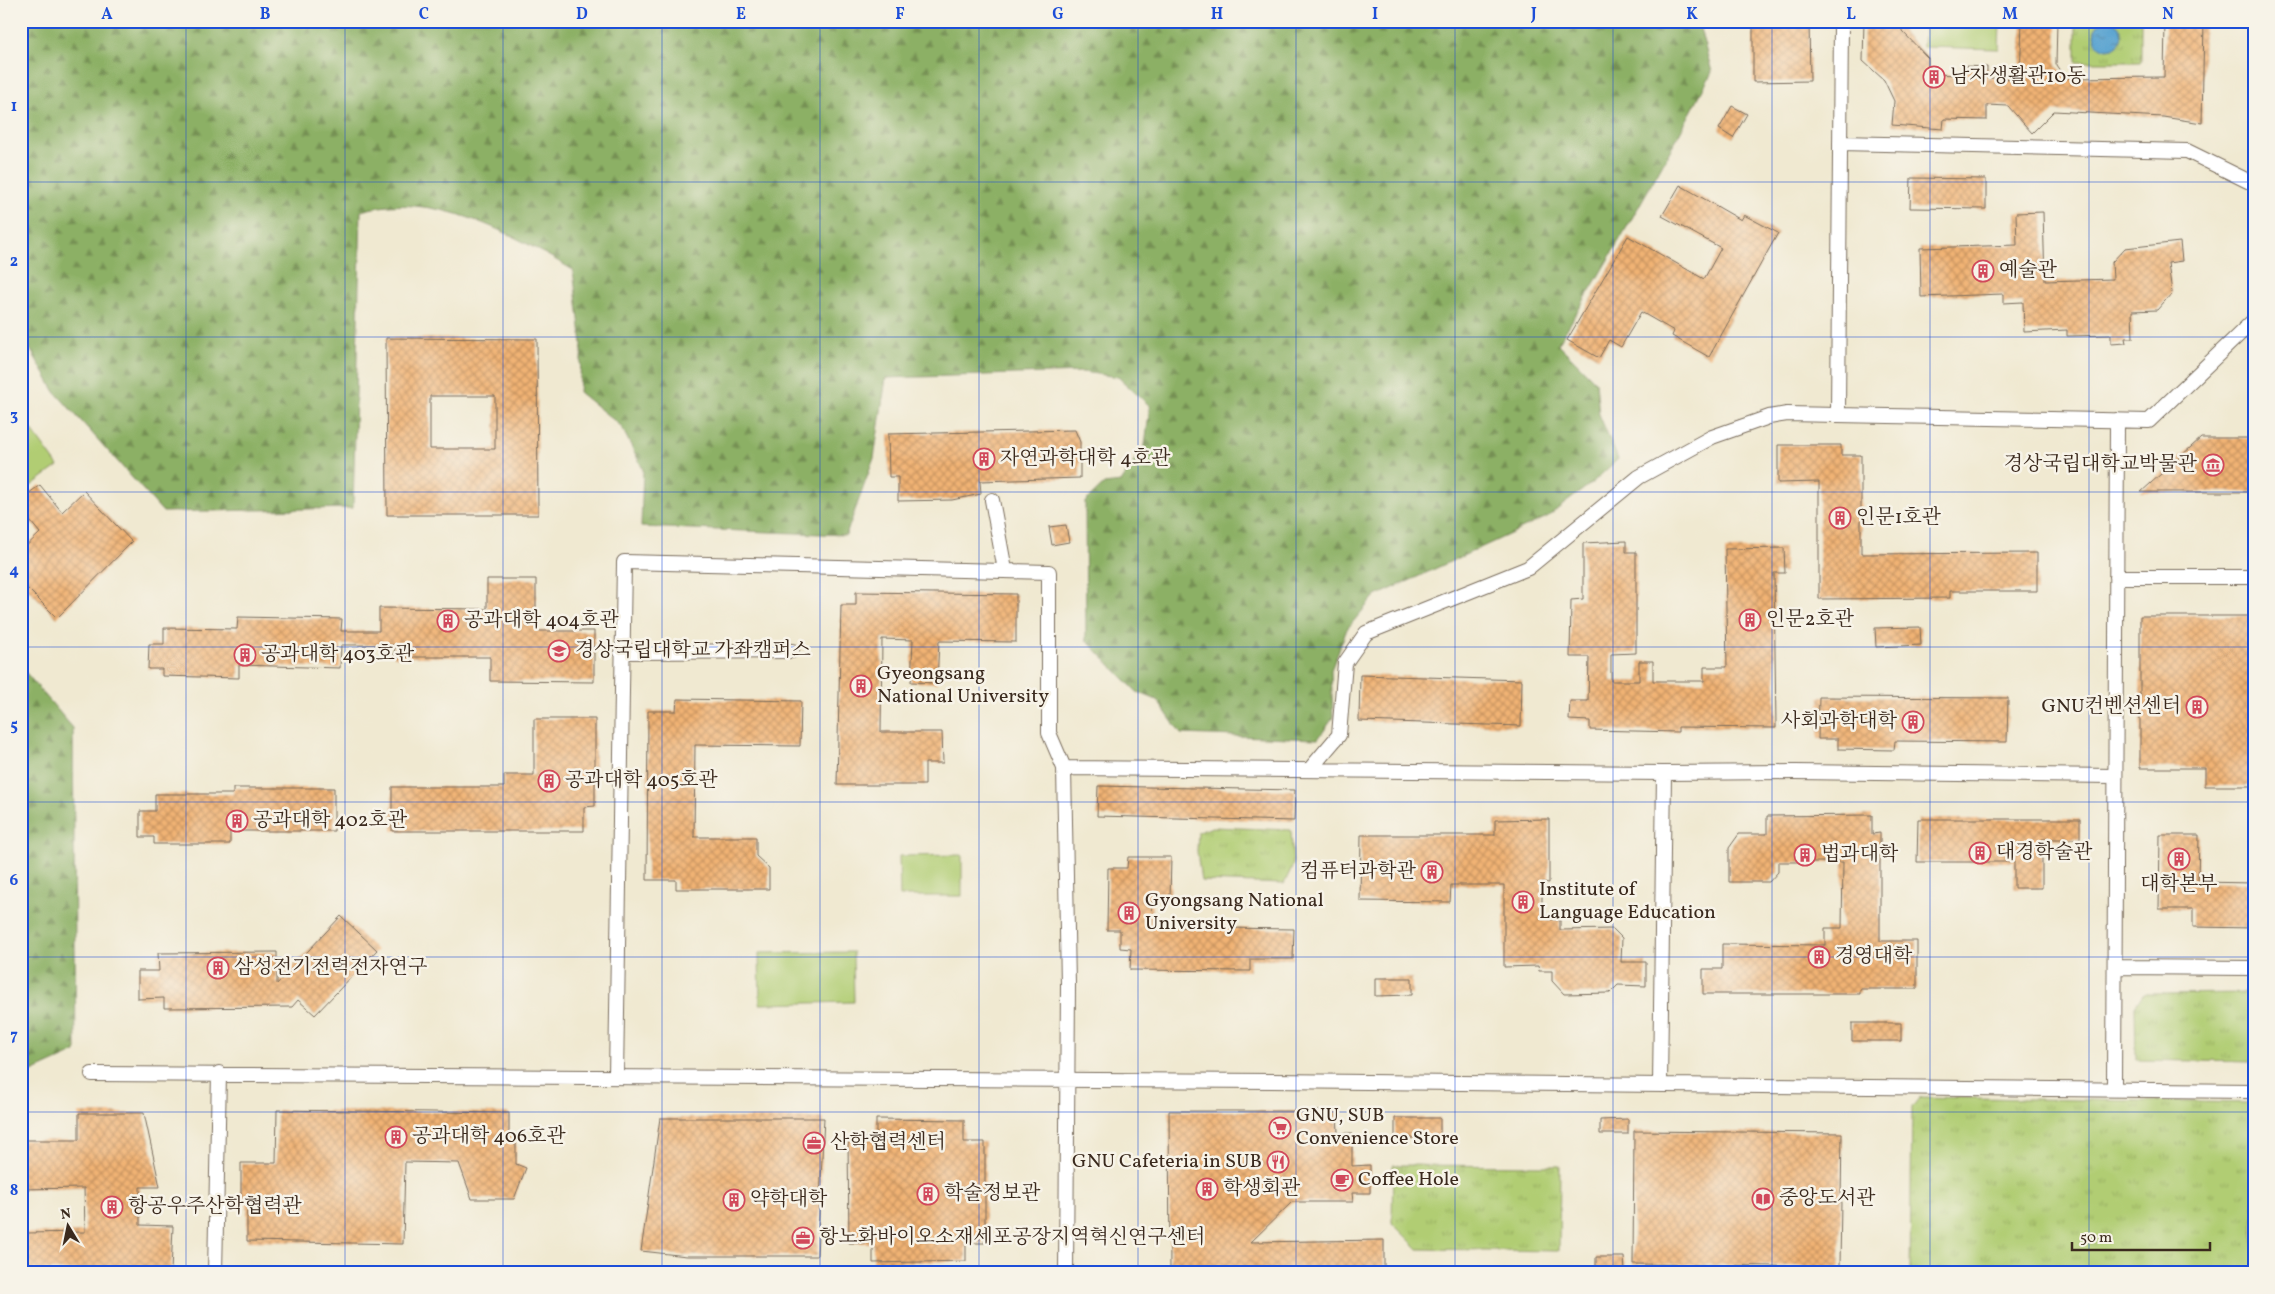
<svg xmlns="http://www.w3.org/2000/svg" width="2275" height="1294" font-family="Vollkorn,'Noto Serif KR',serif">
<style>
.forest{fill:url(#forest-firs);stroke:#646d42}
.park{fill:url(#park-tufts);stroke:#767c48}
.pitch{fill:#b1cd73;stroke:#767c48}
.water{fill:url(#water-ripples);stroke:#4a6677}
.building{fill:url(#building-cross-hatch);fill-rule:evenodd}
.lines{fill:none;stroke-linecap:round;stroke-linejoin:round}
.minor-casing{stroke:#7a6d5d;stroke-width:16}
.minor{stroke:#fff;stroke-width:14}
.grid{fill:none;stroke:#1d4ed8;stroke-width:1;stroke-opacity:0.55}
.labels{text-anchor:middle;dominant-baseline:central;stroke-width:5;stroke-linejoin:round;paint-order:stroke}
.poi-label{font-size:20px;fill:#3b2a1e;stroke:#f7f3e8;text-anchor:start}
.neatline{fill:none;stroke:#1d4ed8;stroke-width:2}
.grid-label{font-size:16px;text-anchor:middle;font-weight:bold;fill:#1d4ed8}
</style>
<defs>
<pattern id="forest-firs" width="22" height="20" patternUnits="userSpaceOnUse" patternTransform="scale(1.25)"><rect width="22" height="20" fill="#8cb065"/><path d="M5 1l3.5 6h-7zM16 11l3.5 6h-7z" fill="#748f53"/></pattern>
<pattern id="park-tufts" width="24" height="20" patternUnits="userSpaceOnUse" patternTransform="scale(1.25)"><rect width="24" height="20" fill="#b1cd73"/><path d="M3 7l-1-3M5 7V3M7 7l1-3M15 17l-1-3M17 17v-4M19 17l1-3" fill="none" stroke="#99b063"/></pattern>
<pattern id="water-ripples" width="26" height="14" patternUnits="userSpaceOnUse" patternTransform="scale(1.25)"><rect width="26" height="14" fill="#59a3d0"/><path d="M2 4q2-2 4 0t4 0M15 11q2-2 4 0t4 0" fill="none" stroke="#4b85a8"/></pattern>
<pattern id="building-cross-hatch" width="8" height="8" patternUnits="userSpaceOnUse" patternTransform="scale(1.25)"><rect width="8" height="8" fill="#f1b375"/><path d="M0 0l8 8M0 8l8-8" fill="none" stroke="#c4925f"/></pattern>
</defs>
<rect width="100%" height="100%" fill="#f7f3e8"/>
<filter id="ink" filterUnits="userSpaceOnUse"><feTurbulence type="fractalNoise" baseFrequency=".02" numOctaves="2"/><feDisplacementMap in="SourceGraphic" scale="10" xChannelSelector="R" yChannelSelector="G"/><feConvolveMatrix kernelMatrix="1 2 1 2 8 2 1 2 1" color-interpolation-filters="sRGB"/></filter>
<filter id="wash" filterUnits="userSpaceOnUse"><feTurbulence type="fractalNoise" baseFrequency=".0096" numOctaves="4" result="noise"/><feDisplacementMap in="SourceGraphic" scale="20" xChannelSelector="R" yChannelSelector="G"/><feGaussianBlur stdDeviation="1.12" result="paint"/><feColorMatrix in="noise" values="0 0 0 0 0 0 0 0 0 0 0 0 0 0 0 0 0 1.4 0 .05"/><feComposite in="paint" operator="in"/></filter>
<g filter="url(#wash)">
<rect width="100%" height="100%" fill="#f0e9d1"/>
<!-- forest -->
<path class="forest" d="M21 21H1698L1712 72C1664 165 1612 254 1558 344L1596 382 1599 414 1618 459 1593 482 1547 517 1374 597 1347 629 1331 670 1333 718 1318 739 1181 734 1157 700 1137 692 1086 640 1085 502 1104 484 1121 482 1145 445 1150 406 1118 377 1083 372 886 378 874 458 846 535 641 527 643 469 621 426 579 392 582 344 573 270C511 233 434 190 361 211L353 508 163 512 55 392 21 333Z
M21 667 73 728 76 1052 21 1077Z"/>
<!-- park -->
<path class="park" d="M2076 21H2141V62H2076Z
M1213 827 1291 830 1293 865 1284 884 1201 881 1197 851 1198 832Z
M2254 993V1062L2136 1060 2135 1006 2143 994Z
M1920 1097 2254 1103V1273H1910L1912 1107Z
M1393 1165 1560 1166 1559 1251 1418 1249 1392 1223Z"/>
<!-- pitch -->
<path class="pitch" d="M1924 21H2000L1999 49 1923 47Z
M21 415 58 466 21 493Z
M962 855V896H900L899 856Z
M853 952 854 1002 760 1004 759 953Z"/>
<!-- water -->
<path class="water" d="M2094 35a14 14 0 1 1 28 0a14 14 0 1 1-28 0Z"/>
<g id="blocks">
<!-- building -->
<path class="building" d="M1753 21H1809L1810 81 1753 82Z
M1864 21H1902V31L1928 58V74L1962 75V66L1987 67V78L2020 79 2022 21H2057L2056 65 2065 78 2164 77 2165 21H2204L2202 123 2163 117 2054 111 2032 133 2008 106 1987 105V120L1944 119 1943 129 1892 125 1894 101 1884 80 1863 61Z
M1732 106 1747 114 1733 138 1719 129Z
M1911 178 1986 179V209L1910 208Z
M1680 185 1741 220 1744 215 1778 233 1709 357 1672 336 1674 331 1641 312 1621 347 1609 340 1599 358 1567 340 1628 236 1704 279 1721 248 1662 216Z
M2043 212 2045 281 2113 279 2112 262 2125 248 2180 242 2182 261 2168 263 2172 293 2157 310 2132 311 2133 338H2125L2126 343 2111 344V335L2067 336V330L2024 332 2023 302 2003 303V294L1921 297 1920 248 2017 245 2016 213Z
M386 338 537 339 538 515H387ZM430 396H495V449H430Z
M1075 430 1080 442V478L980 481 981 494 952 500 898 501V477H889L888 434Z
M2201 438H2254V492H2141Z
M1778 445H1841V455H1861V554L2037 553V591H1950V598L1819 599V482L1778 483Z
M40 485 62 512 84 491 132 542 57 618 21 582V551L40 533 21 510V499Z
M1066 525 1069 542 1052 545 1049 527Z
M1626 541V552H1636V653L1611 654V681H1639V661H1653V681H1704V667H1727L1725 549 1784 548 1785 573H1774L1776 728 1678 727V732L1590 730V721L1569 720 1570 701H1588L1589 657H1570L1571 600 1583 599V543Z
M487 579H536V631H594V682L490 681V657H394L395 645H341L340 668 239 665V678L162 676V669H148L149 644H164V628L237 629 238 617 342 619 341 631H379V608L487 609Z
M856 592 1016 594V642L939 641 937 683 911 682 913 640 882 639 881 732H942L943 763H925V785H837L841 605H856Z
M2140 616H2254V786H2205V768H2140Z
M1920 627 1921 645 1876 647 1875 628Z
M1360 675 1522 680 1521 726 1359 721Z
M1819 697 2008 698 2007 742 1895 741 1894 750 1838 749V739H1818Z
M677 699 801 701 800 746 695 745 694 837H756V856L769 868V889H676V880H647L648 711H676Z
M534 719H595V806L584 807V831H392V787H504V775H534Z
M1098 786 1295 790 1294 821 1097 816Z
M233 788H334V831H230V844H154V837H140V811H155V794H233Z
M1872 815V834L1880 833V941H1917V989H1860V994H1703V969H1722V944L1825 945V928H1842L1843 862H1778V872L1769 882H1729V848L1739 834H1767V816Z
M1549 819V883L1542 882V919L1560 920V930L1613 929 1622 938 1621 962H1646V986L1618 985 1610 993 1564 994 1552 981V971H1539L1538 966 1504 967V885H1451L1450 902 1360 901 1361 835H1495V820Z
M1918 819H2080V839H2042V888H2014V862H1917Z
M2160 835H2199L2198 882 2254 883V928L2193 927V909H2159Z
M1128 857H1171L1170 900H1152L1151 927 1294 929 1293 959H1250V971L1130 970 1131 949 1120 948V930H1107L1108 868H1127Z
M341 916 377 950 315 1015 298 1000 292 1007 164 1008V998L138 999V971H159L158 953 277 952V984Z
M1375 978H1412V995L1375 996Z
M1852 1023H1901V1041H1852Z
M277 1110 509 1113V1134L516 1135V1164L526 1168 514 1199H472L459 1163 405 1162 403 1244 247 1241V1200H241V1163H276Z
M1169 1111H1337L1338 1133H1352V1166L1370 1165V1193H1352L1353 1202H1292L1251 1242 1384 1240V1273H1170Z
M79 1113H144L160 1187H140V1225L173 1226 171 1272 26 1270V1233L85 1232 84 1188 21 1189V1140H79Z
M660 1118H824L817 1256H687L641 1251Z
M1395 1118H1440V1138H1395Z
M876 1119 964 1120V1142H985V1243H966V1261L873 1263V1243H849L848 1138H876Z
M1628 1119V1134H1600V1120Z
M1634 1131 1842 1133 1840 1267 1633 1264Z
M1596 1257H1624L1625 1272H1596Z"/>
</g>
</g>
<g filter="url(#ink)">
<use href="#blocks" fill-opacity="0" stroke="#7a6d5d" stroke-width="1"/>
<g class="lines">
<!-- minor casing -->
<g class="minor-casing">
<path id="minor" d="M1840 143 2187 151 2254 184
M1838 414 1841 21
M992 500 1005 570
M2116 577H2254
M621 652 792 651
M1064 768 1664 773 1795 772 2115 776
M1311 768 1339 735 1345 663 1366 633 1528 568 1639 477 1712 437 1769 417 1787 414 2149 421 2254 320
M2116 967 2254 968
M92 1074 1272 1081 2254 1091
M616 1077 624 562 1049 572V733L1064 768 1068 985 1066 1273
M1660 1085 1664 773
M2114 1089 2117 420
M215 1273 219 1073"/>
</g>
<!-- minor -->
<use href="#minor" class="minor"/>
</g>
</g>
<!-- grid -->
<path class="grid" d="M186 21V1273M345 21V1273M503 21V1273M662 21V1273M820 21V1273M979 21V1273M1138 21V1273M1296 21V1273M1455 21V1273M1613 21V1273M1772 21V1273M1930 21V1273M2089 21V1273M21 182H2254M21 337H2254M21 492H2254M21 647H2254M21 802H2254M21 957H2254M21 1112H2254"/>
<!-- icons -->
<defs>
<g id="building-ring" transform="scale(1.125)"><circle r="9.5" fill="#f7f3e8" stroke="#d1495b" stroke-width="1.5"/><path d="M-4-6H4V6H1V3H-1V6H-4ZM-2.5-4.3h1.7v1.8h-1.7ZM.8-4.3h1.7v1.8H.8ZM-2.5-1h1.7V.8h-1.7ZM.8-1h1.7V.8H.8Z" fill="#d1495b"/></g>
<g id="museum-ring" transform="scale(1.125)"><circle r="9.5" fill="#f7f3e8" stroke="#d1495b" stroke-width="1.5"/><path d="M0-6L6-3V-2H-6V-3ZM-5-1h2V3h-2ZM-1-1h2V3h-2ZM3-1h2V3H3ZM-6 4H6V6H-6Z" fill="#d1495b"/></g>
<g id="university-ring" transform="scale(1.125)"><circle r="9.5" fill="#f7f3e8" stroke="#d1495b" stroke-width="1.5"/><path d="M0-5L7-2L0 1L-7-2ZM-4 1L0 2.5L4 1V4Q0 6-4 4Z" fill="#d1495b"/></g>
<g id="supermarket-ring" transform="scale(1.125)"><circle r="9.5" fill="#f7f3e8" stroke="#d1495b" stroke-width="1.5"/><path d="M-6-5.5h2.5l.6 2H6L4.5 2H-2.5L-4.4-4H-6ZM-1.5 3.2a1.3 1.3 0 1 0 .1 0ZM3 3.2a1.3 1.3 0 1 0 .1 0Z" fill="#d1495b"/></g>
<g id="office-ring" transform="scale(1.125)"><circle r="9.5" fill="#f7f3e8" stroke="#d1495b" stroke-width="1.5"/><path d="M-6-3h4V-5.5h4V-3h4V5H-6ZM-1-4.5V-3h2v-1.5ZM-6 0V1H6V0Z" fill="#d1495b"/></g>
<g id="restaurant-ring" transform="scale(1.125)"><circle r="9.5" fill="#f7f3e8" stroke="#d1495b" stroke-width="1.5"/><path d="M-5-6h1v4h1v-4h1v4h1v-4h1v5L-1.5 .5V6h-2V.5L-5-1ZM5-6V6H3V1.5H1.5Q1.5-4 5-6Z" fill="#d1495b"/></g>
<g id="cafe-ring" transform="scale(1.125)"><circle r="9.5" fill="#f7f3e8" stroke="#d1495b" stroke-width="1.5"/><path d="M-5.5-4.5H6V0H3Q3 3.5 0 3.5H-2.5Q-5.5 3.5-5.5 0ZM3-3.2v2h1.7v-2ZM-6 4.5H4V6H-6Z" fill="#d1495b"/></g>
<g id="library-ring" transform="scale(1.125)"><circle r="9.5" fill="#f7f3e8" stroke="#d1495b" stroke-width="1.5"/><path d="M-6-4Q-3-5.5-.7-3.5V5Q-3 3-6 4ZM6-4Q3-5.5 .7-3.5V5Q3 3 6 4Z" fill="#d1495b"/></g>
</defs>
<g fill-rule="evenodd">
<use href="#building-ring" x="1934" y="77"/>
<use href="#building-ring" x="1983" y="271"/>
<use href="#building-ring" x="984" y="459"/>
<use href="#museum-ring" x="2213" y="465"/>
<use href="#building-ring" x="1840" y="518"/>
<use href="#building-ring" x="1750" y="620"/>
<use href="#building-ring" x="448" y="621"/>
<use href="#university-ring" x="559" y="651"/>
<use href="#building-ring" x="245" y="655"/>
<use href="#building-ring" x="861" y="686"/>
<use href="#building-ring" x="2197" y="707"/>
<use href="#building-ring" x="1913" y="722"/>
<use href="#building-ring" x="549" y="781"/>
<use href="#building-ring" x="237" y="821"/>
<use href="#building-ring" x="1980" y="853"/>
<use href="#building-ring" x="1805" y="855"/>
<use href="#building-ring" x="2179" y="859"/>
<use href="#building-ring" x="1432" y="872"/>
<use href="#building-ring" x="1523" y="902"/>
<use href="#building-ring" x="1129" y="913"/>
<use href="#building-ring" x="1819" y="957"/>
<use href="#building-ring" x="218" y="968"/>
<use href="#supermarket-ring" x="1280" y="1128"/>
<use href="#building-ring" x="396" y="1137"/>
<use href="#office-ring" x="814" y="1143"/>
<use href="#restaurant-ring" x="1278" y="1162"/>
<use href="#cafe-ring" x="1342" y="1180"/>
<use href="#building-ring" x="1207" y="1189"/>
<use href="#building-ring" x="928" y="1194"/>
<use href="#library-ring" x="1763" y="1199"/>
<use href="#building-ring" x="734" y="1200"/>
<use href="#building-ring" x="112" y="1207"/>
<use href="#office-ring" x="803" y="1238"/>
</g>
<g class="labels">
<!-- poi labels -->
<g class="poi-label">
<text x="1950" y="77">남자생활관10동</text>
<text x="1999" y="271">예술관</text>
<text x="1000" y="459">자연과학대학 4호관</text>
<text x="2197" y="465" text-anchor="end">경상국립대학교박물관</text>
<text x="1856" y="518">인문1호관</text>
<text x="1766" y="620">인문2호관</text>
<text x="464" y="621">공과대학 404호관</text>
<text x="575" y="651">경상국립대학교 가좌캠퍼스</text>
<text x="261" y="655">공과대학 403호관</text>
<text x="877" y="674">Gyeongsang<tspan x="877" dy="23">National University</tspan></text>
<text x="2181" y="707" text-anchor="end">GNU컨벤션센터</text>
<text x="1897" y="722" text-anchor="end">사회과학대학</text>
<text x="565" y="781">공과대학 405호관</text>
<text x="253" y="821">공과대학 402호관</text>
<text x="1996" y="853">대경학술관</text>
<text x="1821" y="855">법과대학</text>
<text x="1416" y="872" text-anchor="end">컴퓨터과학관</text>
<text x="2179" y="885" text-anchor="middle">대학본부</text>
<text x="1539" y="890">Institute of<tspan x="1539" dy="23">Language Education</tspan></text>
<text x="1145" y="901">Gyongsang National<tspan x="1145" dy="23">University</tspan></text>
<text x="1835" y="957">경영대학</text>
<text x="234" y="968">삼성전기전력전자연구</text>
<text x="1296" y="1116">GNU, SUB<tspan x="1296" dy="23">Convenience Store</tspan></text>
<text x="412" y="1137">공과대학 406호관</text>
<text x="830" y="1143">산학협력센터</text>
<text x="1262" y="1162" text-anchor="end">GNU Cafeteria in SUB</text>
<text x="1358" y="1180">Coffee Hole</text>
<text x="1223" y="1189">학생회관</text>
<text x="944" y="1194">학술정보관</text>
<text x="1779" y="1199">중앙도서관</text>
<text x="750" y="1200">약학대학</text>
<text x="128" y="1207">항공우주산학협력관</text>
<text x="819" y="1238">항노화바이오소재세포공장지역혁신연구센터</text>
</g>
</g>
<!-- margin -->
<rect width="2275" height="1294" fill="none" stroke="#f7f3e8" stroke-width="55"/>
<!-- north arrow -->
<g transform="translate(68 1226) rotate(350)" stroke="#f7f3e8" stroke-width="4" paint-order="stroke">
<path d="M0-4L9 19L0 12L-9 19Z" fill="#3b2a1e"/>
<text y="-8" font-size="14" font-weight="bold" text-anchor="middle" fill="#3b2a1e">N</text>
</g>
<!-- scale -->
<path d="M2072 1242v8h138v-8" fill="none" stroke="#3b2a1e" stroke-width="2.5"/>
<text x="2080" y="1242" font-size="15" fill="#3b2a1e" stroke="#f7f3e8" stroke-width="4" paint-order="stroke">50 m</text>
<rect x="28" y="28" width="2220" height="1238" class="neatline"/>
<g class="grid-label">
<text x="107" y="19">A</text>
<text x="265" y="19">B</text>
<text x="424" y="19">C</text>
<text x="582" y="19">D</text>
<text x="741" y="19">E</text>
<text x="900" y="19">F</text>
<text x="1058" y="19">G</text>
<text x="1217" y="19">H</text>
<text x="1375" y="19">I</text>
<text x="1534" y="19">J</text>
<text x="1692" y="19">K</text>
<text x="1851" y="19">L</text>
<text x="2010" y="19">M</text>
<text x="2168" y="19">N</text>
<text x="14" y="111">1</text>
<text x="14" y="266">2</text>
<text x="14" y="420">3</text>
<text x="14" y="575">4</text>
<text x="14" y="730">5</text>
<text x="14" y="885">6</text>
<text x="14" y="1040">7</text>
<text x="14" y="1195">8</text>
</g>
</svg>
